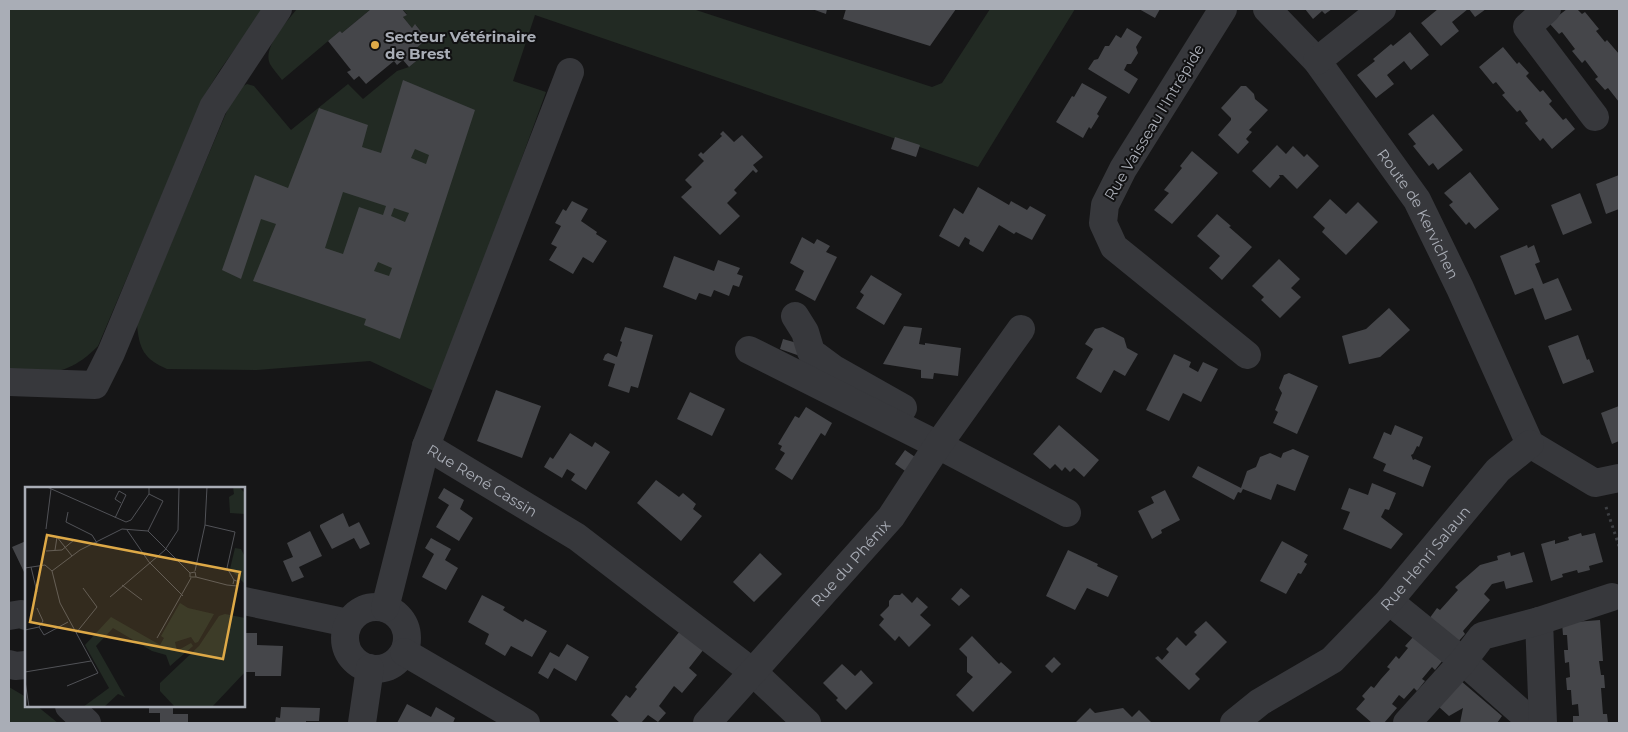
<svg xmlns="http://www.w3.org/2000/svg" width="1628" height="732" font-family="Montserrat,sans-serif">
<style>
.green{fill:#222a23}
.building{fill:#45464a;fill-rule:evenodd}
.lines{fill:none;stroke-linecap:round;stroke-linejoin:round}
.path{stroke:#3d3f43;stroke-width:3;stroke-dasharray:2.5 4;stroke-linecap:butt}
.minor{stroke:#37383c;stroke-width:28}
.poi-dot{fill:#dea947;stroke:#111112;stroke-width:2}
.labels{text-anchor:middle;dominant-baseline:central;stroke-width:4;stroke-linejoin:round;paint-order:stroke}
.poi-label{font-size:15px;font-weight:bold;fill:#a9adb6;stroke:#111112;text-anchor:start}
.street-label{font-size:15px;fill:#a9adb6;stroke:#111112}
.inset-road{fill:none;stroke:#515257;stroke-width:1}
.view{fill:#dea947;fill-opacity:0.15;stroke:#dea947;stroke-width:2.5}
.inset-edge{fill:none;stroke:#a9adb6;stroke-width:2.5}
</style>
<rect width="100%" height="100%" fill="#161617"/>
<!-- green -->
<path class="green" d="M9 9H263L220 70 204 96 98 346C66 378 50 372 9 371Z
M297 9H371L342 33 340 31 282 80C278 75 273 69 270 64 262 48 287 21 297 9Z
M402 9H693L932 87 942 83 990 9H1075L978 167 535 15 513 81 546 92 436 392 370 361 257 370 167 369C144 359 139 349 137 324L232 99 239 88 247 84 254 86 291 130 348 84 363 99 397 71 409 67 420 58 414 50 427 39 416 25 412 28 403 17 407 14Z
M9 687 26 697V706H37L58 723H9Z"/>
<!-- building -->
<path class="building" d="M371 9H402L407 15 403 17 412 28 415 24 427 39 414 50 420 58 409 67 403 60 397 65 394 61 366 84 359 76 354 80 347 72 351 70 328 41 340 31 342 33Z
M812 9H827L826 14Z
M846 9H956L930 46 843 19Z
M1139 9H1160L1155 18Z
M1305 9H1332L1325 14 1322 11 1313 19Z
M1438 9H1468L1452 22 1459 31 1441 46 1421 23Z
M1469 9H1486L1475 17Z
M1567 9H1577L1582 14 1585 12 1599 29 1596 31 1605 42 1607 40 1619 54V102L1608 88 1605 90 1595 79 1598 77 1585 60 1582 63 1572 51 1575 49 1562 32 1559 34 1549 23Z
M1127 28 1142 37 1136 47 1138 53 1131 64H1127L1124 70 1138 79 1129 94 1088 69 1094 60 1098 59 1105 46H1109L1116 35 1121 38Z
M1410 32 1429 55 1411 70 1404 61 1387 75 1394 84 1376 98 1357 75 1375 61 1373 59 1391 44 1393 46Z
M1503 47 1517 64 1519 62 1529 73 1526 76 1540 92 1543 90 1552 101 1549 104 1563 120 1566 118 1575 129 1552 149 1543 138 1540 141 1525 123 1528 121 1520 110 1517 112 1502 95 1505 93 1496 82 1493 84 1479 67Z
M403 80 475 110 400 339 364 325 366 319 253 281 276 224 261 219 241 279 222 270 255 175 288 188 319 108 368 125 362 147 381 153ZM415 149 429 155 426 164 411 158ZM343 192 386 206 383 215 359 207 343 254 325 248ZM394 208 409 213 405 222 391 216ZM378 262 392 268 389 276 374 271Z
M1082 83 1107 97 1097 114 1099 116 1091 129 1089 127 1083 138 1056 122 1072 96 1074 97Z
M1241 86H1246L1254 94 1255 99 1268 110 1249 130 1252 132 1246 139 1249 142 1238 154 1218 135 1231 120V118L1221 108Z
M1433 114 1463 150 1438 170 1433 163 1429 166 1413 146 1416 144 1408 134Z
M723 131 734 142 742 135 763 157 753 165 758 171 756 173 753 170 734 190 737 193 727 203 740 216 720 235 681 197 692 187 685 180 704 161 698 155 701 152 703 154 722 136 720 134Z
M895 137 920 145 916 157 891 149Z
M1277 145 1286 154 1293 146 1304 157 1307 154 1319 166 1297 189 1283 175H1279L1280 177 1270 188 1252 171Z
M1192 151 1218 173 1172 224 1154 210 1169 193 1164 190 1182 168 1180 166Z
M1470 172 1499 209 1475 229 1469 222 1466 225 1449 205 1453 202 1444 193Z
M1619 175V209L1606 214 1596 184Z
M978 187 1009 205 1011 201 1027 210 1030 206 1046 215 1032 240 1016 232 1014 234 999 225 983 252 969 244 970 240 965 237 959 247 939 236 954 208 963 214Z
M1580 193 1592 223 1563 235 1551 205Z
M1330 199 1346 214 1358 202 1378 222 1346 255 1322 232 1325 228 1313 217Z
M572 201 588 209 581 221 597 232 596 234 607 241 593 263 583 257 573 274 549 260 557 247 551 244 561 226 555 223 563 209 566 211Z
M1217 214 1231 226 1229 227 1252 247 1222 280 1209 268 1220 256 1197 236Z
M802 237 814 244 817 239 830 246 826 252 837 257 815 301 795 290 804 271 790 263Z
M1527 245 1528 248 1534 245 1540 262 1535 264 1543 284 1558 278 1572 310 1545 320 1533 288 1515 295 1500 256Z
M674 256 714 271 718 260 740 268 737 274 743 276 739 287 733 285 729 296 714 290 711 297 699 293 696 300 663 287Z
M1279 259 1300 279 1291 288 1301 297 1280 318 1261 300 1264 297 1252 286Z
M871 275 902 294 884 325 856 308 864 295 860 292Z
M1389 308 1410 330 1380 357 1349 364 1342 336 1366 329Z
M904 326 922 328 919 344 925 345V343L961 348 958 376 934 373 933 379 921 378V370L883 364Z
M625 327 653 335 638 388 631 386 629 393 608 386 615 364 603 360 605 355 608 353 617 357 622 342 620 341Z
M1103 327 1124 338 1127 348 1138 354 1125 376 1114 370 1101 393 1076 378 1093 349 1085 344 1095 329Z
M1578 335 1587 360 1589 359 1594 372 1563 384 1548 346Z
M783 339 804 345 800 356 780 349Z
M1174 354 1191 362 1189 367 1198 372 1203 362 1218 369 1201 402 1183 393 1169 421 1146 410Z
M1289 373 1318 386 1297 434 1273 423 1278 412 1275 410 1282 393 1279 388 1284 375Z
M496 390 541 406 522 458 477 441Z
M690 392 725 409 712 436 677 419Z
M1619 406V441L1612 444 1601 413Z
M806 407 832 423 825 436 821 433 792 480 775 469 785 453 780 450 782 446 778 444 795 416 799 418Z
M1059 425 1099 460 1084 477 1074 468 1070 472 1065 467 1062 471 1055 464 1050 469 1033 454Z
M1395 425 1423 437 1419 447 1417 446 1413 454 1411 455 1413 460 1415 459 1431 466 1423 487 1383 471 1386 464 1373 458 1384 432 1391 435Z
M570 433 592 447 595 442 610 452 586 490 571 480 575 474 567 469 562 478 544 467 550 457 553 459Z
M1293 449 1309 456 1295 491 1277 484 1271 500 1243 489 1241 493 1238 492 1234 500 1192 477 1198 466 1241 488 1247 471 1256 467 1260 457 1270 453 1281 458 1283 453Z
M905 450 918 459 908 473 895 464Z
M656 480 679 497 683 493 696 504 693 509 702 516 681 541 637 503Z
M1372 483 1396 493 1389 510 1385 509 1381 517 1403 534 1391 549 1343 529 1350 512 1341 509 1349 488 1368 495Z
M444 488 464 500 460 509 473 518 459 541 436 527 449 505 438 498Z
M1165 490 1180 520 1161 530 1162 533 1152 539 1138 511 1154 503 1151 497Z
M343 513 349 527 359 522 370 544 360 549 354 538 332 549 320 527V525Z
M310 531 322 556 299 567 304 577 292 582 283 561 293 557 287 543Z
M1581 533 1582 536 1595 533 1603 562 1589 566 1590 570 1578 573 1577 570 1562 574 1563 577 1551 581 1541 544 1555 540V544L1569 540 1568 537Z
M431 538 451 549 445 560 458 568 446 590 422 577 434 554 425 548Z
M26 541V571L24 572 12 547Z
M1282 541 1308 555 1304 562 1307 564 1301 574 1298 573 1286 594 1260 581Z
M1068 550 1098 564 1097 566 1118 576 1108 597 1087 588 1075 610 1046 596Z
M1510 552 1511 556 1524 552 1533 582 1506 589 1504 581 1492 584 1484 594 1490 600 1463 631 1465 634 1457 643 1429 619 1437 608 1440 610 1458 590 1455 587 1480 565 1498 560 1497 556Z
M760 553 782 574 754 602 733 582Z
M961 588 970 596 959 606 951 599Z
M902 593 912 603 917 597 928 607 920 615 931 625 909 647 899 636 895 641 879 625 884 619 880 615 889 606V601L894 595H900Z
M482 595 505 607 503 610 523 622 525 619 547 631 532 657 511 646 505 656 485 644 489 634 468 622Z
M1600 620 1603 661H1599L1601 675H1604L1605 688H1601L1603 714H1607L1608 723H1573V716H1579L1578 704 1572 705 1571 690H1567L1566 678 1570 677 1569 662 1565 663 1564 650H1568L1567 635H1563L1562 623Z
M1206 621 1227 642 1195 674 1200 679 1189 690 1155 658 1158 656 1162 660 1169 652 1166 649 1177 637 1186 646 1197 635 1194 632Z
M680 631 704 649 689 668 697 675 682 693 674 686 659 706 666 713 658 722 648 715 641 723H620L611 715 626 695 630 698 637 689 635 687Z
M246 633H257V645L283 646 281 676H255V672H245Z
M972 636 999 664 1001 662 1012 672 973 712 956 695 973 677 967 672V657L959 649Z
M1414 636 1443 660 1435 670 1432 667 1422 679 1425 681 1417 691 1414 688 1404 699 1399 695 1392 704 1397 708 1384 723H1372L1356 709 1365 699 1362 696 1371 686 1374 688 1381 679 1390 669 1387 667 1396 656 1399 659 1408 648 1405 646Z
M567 644 589 657 576 681 554 668 548 679 538 673 550 652 559 657Z
M1054 657 1061 664 1052 673 1045 666Z
M842 664 855 676 861 670 873 683 846 710 836 700 838 698 823 683Z
M1461 681 1502 716 1497 723H1460L1463 708 1449 716 1439 707Z
M407 704 431 717 436 707 455 718 453 723H397Z
M149 706H173V714H188V723H160V713H149Z
M281 707 320 708 319 721H306V723H275L276 717 280 718Z
M1090 708 1095 713 1123 708 1132 717 1139 710 1152 723H1075Z"/>
<g class="lines">
<!-- path -->
<path class="path" d="M1606 507 1619 546"/>
<!-- minor -->
<g class="minor">
<path d="M1223 9 1123 169 1105 205 1103 223 1114 247 1247 355"/>
<path id="s1" d="M1267 9 1317 61 1417 200 1460 288 1530 444"/>
<path d="M1547 9 1527 27 1595 117"/>
<path d="M1317 61 1382 9"/>
<path d="M795 316 805 332 811 352 834 369 903 408"/>
<path d="M749 350 938 445 1067 513"/>
<path d="M9 382 95 385 111 353 213 107 278 9"/>
<path d="M1530 444 1595 483 1619 478"/>
<path id="s2" d="M426 446 577 537 754 673 807 723"/>
<path d="M244 601 348 623"/>
<path d="M1389 601 1463 661 1533 723"/>
<circle cx="376" cy="638" r="31"/>
<path d="M385 608 426 446 570 72"/>
<path d="M9 616 21 614 26 616"/>
<path d="M1539 621 1543 723"/>
<path d="M404 652 526 723"/>
<path d="M9 664 15 666 26 665"/>
<path d="M69 706 87 723"/>
<path d="M362 723 370 668"/>
<path id="s3" d="M707 723 891 517 938 445 1021 329"/>
<path id="s4" d="M1234 723 1260 702 1332 660 1389 601 1498 470 1530 444"/>
<path d="M1407 723 1463 661 1482 636 1539 621 1612 597"/>
</g>
</g>
<!-- markers -->
<circle class="poi-dot" cx="375" cy="45" r="5"/>
<g class="labels">
<!-- poi labels -->
<g class="poi-label">
<text x="385" y="36">Secteur Vétérinaire<tspan x="385" dy="17">de Brest</tspan></text>
</g>
<!-- street labels -->
<g class="street-label">
<text transform="translate(1154 122) rotate(-59)">Rue Vaisseau l'Intrépide</text>
<text stroke="none"><textPath href="#s1" startOffset="256">Route de Kervichen</textPath></text>
<text stroke="none"><textPath href="#s2" startOffset="66">Rue René Cassin</textPath></text>
<text stroke="none"><textPath href="#s4" startOffset="255">Rue Henri Salaun</textPath></text>
<text stroke="none"><textPath href="#s3" startOffset="215">Rue du Phénix</textPath></text>
</g>
</g>
<!-- overview -->
<g transform="translate(25 487)">
<rect width="220" height="220" fill="#161617"/>
<path d="M208 0H214L220 6V27L205 26 204 10 209 7ZM210 61 216 62 220 70V97L205 82ZM155 116 163 121 189 127 173 155 170 156 166 150 150 155 152 164 166 156 168 159 145 179 141 168 127 164 88 141 71 159 100 210 93 207 79 220H58L84 201 60 158 86 130 135 158 139 151 136 149ZM200 127 220 131V185L187 220H150L135 204V196L174 159 194 129Z" fill="#222a23"/>
<path class="inset-road" d="M22 0 101 35 106 33 124 7V0M43 25 41 35 67 48 72 56M90 31 101 8 94 4 90 12 96 16M180 38 210 45 202 81 209 93M21 42 26 2M97 42 123 44 165 86V90H171L170 85 165 86M102 43 124 75 158 109M123 44 138 14 124 7M30 63 32 50 47 69M21 64 37 63 49 53M6 80 12 105M0 81 20 78 27 84M27 84 35 116 73 186 42 199M27 84 55 63 97 42M170 84 180 38 182 0M171 90 202 98 212 99 214 95 209 93 208 97M97 98 117 113M85 110 140 63 153 43 154 0M12 121 18 134 14 140M0 143 14 140 19 148 43 135M51 146 72 120 58 101M132 151 166 91M0 185 66 174M0 194 4 220"/>
<path class="view" d="M22 48 215 85 198 172 5 135Z"/>
<rect width="220" height="220" class="inset-edge"/>
</g>
<!-- border -->
<rect width="1628" height="732" fill="none" stroke="#a9adb6" stroke-width="20"/>
</svg>
